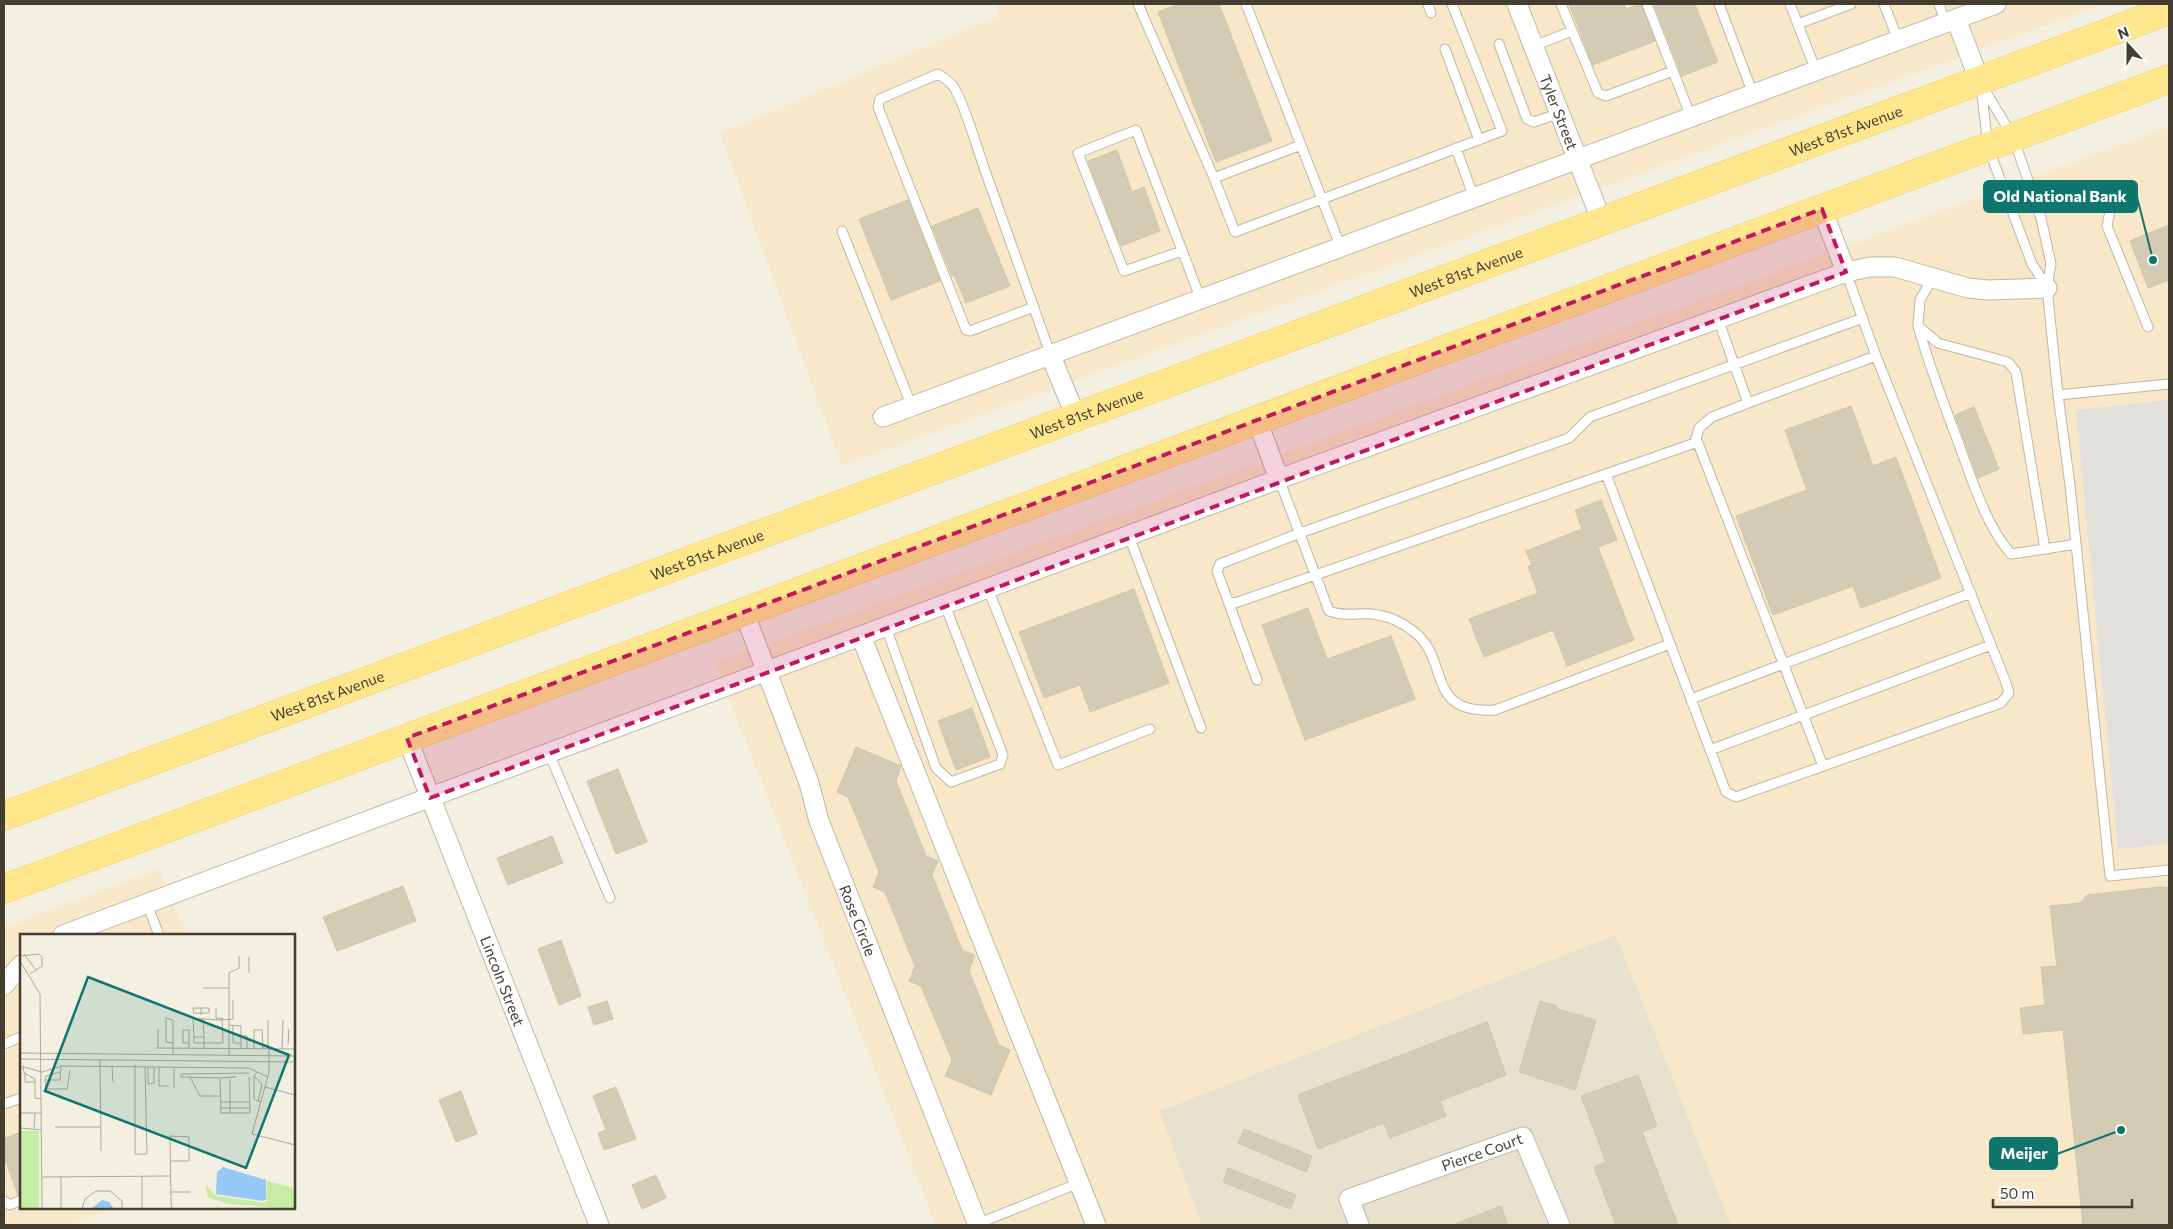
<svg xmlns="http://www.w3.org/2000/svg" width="2173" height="1229" font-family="Commissioner,sans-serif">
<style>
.residential{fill:#e7e1ce}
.commercial{fill:#f8e8c9}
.parking{fill:#e2e0db}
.building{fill:#d4cbb5;stroke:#d1c4a8}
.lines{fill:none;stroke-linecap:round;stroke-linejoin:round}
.service-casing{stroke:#beb7a3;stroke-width:11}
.minor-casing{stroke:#beb7a3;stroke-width:21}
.primary-casing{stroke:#efcc52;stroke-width:29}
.service{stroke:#fff;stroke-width:9}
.minor{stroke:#fff;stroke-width:19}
.primary{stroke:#ffe78e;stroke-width:28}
.marked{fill:#c2185b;fill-opacity:0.2;stroke:#c2185b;stroke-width:4;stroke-dasharray:10 6;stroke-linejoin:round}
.labels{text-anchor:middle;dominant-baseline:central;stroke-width:4;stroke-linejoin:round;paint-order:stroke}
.street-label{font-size:15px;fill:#443e31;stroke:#fff}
.inset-road{fill:none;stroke:#ada89b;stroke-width:1}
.view{fill:#0f766e;fill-opacity:0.15;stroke:#0f766e;stroke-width:2.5}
.inset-edge{fill:none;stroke:#443e31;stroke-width:2.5}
.leader{fill:none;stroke:#0f766e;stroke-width:2}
.callout-dot{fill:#0f766e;stroke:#fff;stroke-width:2}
.callout{fill:#0f766e;stroke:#0f766e;stroke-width:2}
.callout-label{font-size:16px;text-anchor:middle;font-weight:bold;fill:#fff}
</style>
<rect width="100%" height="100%" fill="#f3efe1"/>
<!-- residential -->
<path class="residential" d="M1616 935 1731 1225H1202L1159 1111Z"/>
<!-- commercial -->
<path class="commercial" d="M995 4H2104L842 466 720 133 999 16Z
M2169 127V1225H1731L1616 935 1159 1111 1202 1225H936L715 663Z
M159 869 185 935H21V1208H114L68 1225H4V927Z"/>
<!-- parking -->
<path class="parking" d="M2169 400V844L2118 849 2076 410Z"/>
<!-- building -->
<path class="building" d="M1178 4H1219L1272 141 1216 162 1158 12Z
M1569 4H1624L1626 9 1641 4 1655 41 1593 65Z
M1654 4H1695L1718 62 1682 76Z
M1117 150 1132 192 1144 187 1160 231 1121 246 1088 161Z
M908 200 940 281 891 300 859 219Z
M978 208 1010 286 966 303 954 275 952 276 932 226Z
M2169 225V280L2148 288 2130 241Z
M1851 406 1873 466 1896 457 1941 578 1861 608 1853 586 1773 615 1736 516 1807 490 1785 430Z
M1974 407 1999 469 1978 478 1955 415Z
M1601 500 1617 540 1598 547 1634 640 1567 666 1553 630 1484 657 1469 619 1538 593 1528 566 1532 565 1526 551 1582 529 1575 510Z
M1134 589 1169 683 1090 712 1080 685 1044 698 1019 632Z
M1308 608 1327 659 1391 636 1415 699 1305 740 1262 625Z
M972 708 990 757 956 770 938 721Z
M856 747 901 766 896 781 926 856 938 861 932 875 962 950 975 955 969 971 999 1045 1010 1050 991 1095 945 1076 952 1060 921 986 909 981 915 966 885 892 873 887 879 872 848 797 837 792Z
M618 769 647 842 616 854 587 781Z
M552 836 563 863 508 885 497 858Z
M403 886 416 921 337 951 323 917Z
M2160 887 2169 888V1225H2083L2063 1030 2023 1034 2020 1008 2045 1005 2041 967 2057 966 2050 906 2080 903 2087 895Z
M561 940 581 996 559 1005 538 949Z
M607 1001 613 1019 594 1025 588 1007Z
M1540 1001 1557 1006V1009L1596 1020 1575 1090 1519 1072Z
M1487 1022 1506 1075 1440 1101 1446 1116 1390 1138 1384 1123 1318 1149 1298 1095Z
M1638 1075 1657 1126 1642 1132 1678 1225H1616L1594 1167 1606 1162 1581 1096Z
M616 1087 636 1139 604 1150 598 1133 606 1130 593 1096Z
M461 1091 477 1134 456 1142 439 1100Z
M1244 1129 1312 1156 1306 1172 1238 1143Z
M21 1132V1194L18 1195 4 1157V1139Z
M1228 1168 1296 1195 1290 1209 1223 1182Z
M656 1175 666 1198 642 1209 632 1185Z
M1501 1206 1508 1225H1455V1224Z"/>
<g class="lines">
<!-- service casing -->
<g class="service-casing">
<path id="service" d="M1138 4 1214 178 1301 145
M1246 4 1341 248
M1428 4 1431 13
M1561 4 1598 93 1606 96 1673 71
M1647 4 1691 117
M1719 4 1753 94
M1790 4 1816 71
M1884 4 1898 40
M1939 4 1946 23
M1798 24 1851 4
M1499 44 1527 119 1534 122 1560 113
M1534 46 1572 31
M1445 49 1479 140
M1980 82 2013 137 2041 218 2051 264 2047 288 2058 395 2070 485 2110 876 2169 870
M1981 86 1988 147 2032 264 2047 287
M1456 148 1474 198
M1214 178 1235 232 1502 131 1452 4
M2110 211 2107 226 2148 327
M842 231 912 407
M1182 251 1124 271 1078 153 1136 130 1201 300
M1933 277 1920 300 1918 326 1938 343 2008 362 2016 372 2045 549 2076 544
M1034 307 970 331 966 330 878 107 880 99 938 74C945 78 951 82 955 89 968 113 977 149 987 176 1008 236 1030 296 1051 356
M1718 319 1748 403 1876 356 1846 272
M1918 326C1930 369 1946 409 1961 450 1974 485 1986 525 2011 554L2045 549
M2058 395 2169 384
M1748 403 1712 417 1699 428 1695 443 1606 474 1726 792 1736 797 2001 703 2009 693 2005 680 1876 356
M1696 438 1823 766
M1606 474 1235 603 1228 601 1217 571 1220 564 1300 533 1569 438 1590 417 1863 318
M1279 479 1329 611C1348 618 1360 611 1378 615 1390 617 1403 623 1413 631 1452 660 1423 714 1495 710L1670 644
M1129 536 1201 728
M988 589 1058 765 1150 729
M1228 601 1257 680
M886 627 936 768 951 782 1000 764 1003 755 945 605
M1691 699 1971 593
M1710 750 1991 645
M549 753 610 898
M147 904 159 935
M4 1044 21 1037
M4 1104 21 1098
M4 1201 10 1205 21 1200
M977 1224 1079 1183"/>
</g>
<!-- minor casing -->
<g class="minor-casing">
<g id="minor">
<path id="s1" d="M1517 4 1602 222"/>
<path d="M1956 19 1980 82"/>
<path d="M1822 209 1846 272"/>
<path d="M1051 356 1076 417"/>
<path d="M883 417 1996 4"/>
<path d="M1257 420 1279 479"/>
<path id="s2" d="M744 612 809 783 819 821 978 1225"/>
<path d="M861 636 1096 1225"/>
<path id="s3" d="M407 738 599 1225"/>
<path d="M63 935 1279 479 1846 272 1870 267H1895L1968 288 1988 290 2047 288"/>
<path d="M4 985 21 965"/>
<path id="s4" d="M1359 1225 1349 1199 1523 1137 1560 1225"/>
</g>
</g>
<!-- primary casing -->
<g class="primary-casing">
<g id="primary">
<path id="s5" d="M4 816 2169 10"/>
<path d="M4 889 2169 79"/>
</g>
</g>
<!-- service -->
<use href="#service" class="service"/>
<!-- minor -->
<use href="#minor" class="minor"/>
<!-- primary -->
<use href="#primary" class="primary"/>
</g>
<!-- marked area -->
<path class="marked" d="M1822 209 1846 272 430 798 407 738Z"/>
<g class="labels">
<!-- street labels -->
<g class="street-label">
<text stroke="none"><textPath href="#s1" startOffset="116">Tyler Street</textPath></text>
<text stroke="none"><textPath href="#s5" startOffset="1965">West 81st Avenue</textPath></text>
<text stroke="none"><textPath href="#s5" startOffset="1560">West 81st Avenue</textPath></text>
<text stroke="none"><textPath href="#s5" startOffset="1155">West 81st Avenue</textPath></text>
<text stroke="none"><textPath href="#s5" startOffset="750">West 81st Avenue</textPath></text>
<text stroke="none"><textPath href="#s5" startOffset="345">West 81st Avenue</textPath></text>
<text stroke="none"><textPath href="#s2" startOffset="329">Rose Circle</textPath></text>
<text stroke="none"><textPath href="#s3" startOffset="261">Lincoln Street</textPath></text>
<text stroke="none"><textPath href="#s4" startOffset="169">Pierce Court</textPath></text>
</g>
</g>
<!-- overview -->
<g transform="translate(20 934)">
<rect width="275" height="275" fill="#f3efe1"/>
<path d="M0 197H19V274H0ZM247 247 275 254V275L208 270 188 263 186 256V251L196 262 246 269Z" fill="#c7eca5"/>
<path d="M203 233 246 246V265L243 267 196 260 197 238ZM82 266 89 268 94 275H71Z" fill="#96c8f7"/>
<path class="inset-road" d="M4 20 16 36M0 22 19 20 22 23V32L10 40M0 27 20 60 22 275M229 39V23M183 54H209M196 74V84L204 85M174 79H189V74H181M174 80 173 74H181V81M202 86 213 85V66M209 91 221 92V114M213 91V109H221M138 95V114M224 101 227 102V114M174 103V109H203L202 86 183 85M184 103H174L173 84 183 85 184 103V114M169 109H163V96H169V114M268 110 269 95M135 114 275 115M234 115V96H242L243 115M248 115V86M249 115V138L232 200 275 211M262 115 263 86M0 119 275 122M153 120V86L146 84V108L153 109M209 121V39L219 34V22M0 125 275 128M80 126 81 217M115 131V220H127L125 133M0 132 22 138 41 132 229 134 248 143M3 132 4 139 15 145V164L22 165M92 133 93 148M128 133V150L134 149V133M139 133V152H149M40 138 26 142 25 146H40L41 132M237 138 234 142 242 150 238 167 241 168M5 139V148H15M234 142V165L238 167M170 143 180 162H200M216 143 200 144 201 179H230L229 143M200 144 161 143V140L229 139M210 145V179M25 146 26 155H47L50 136M245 153 275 161M154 154V133M200 168H229M200 174H230M0 179H22M35 193H80M0 194 22 196M14 195 15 179M151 227H169V203L150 202 151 267 152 275M122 242V275M22 243 151 242M41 243V275M151 258H170M62 275 65 265 76 257H90L102 267V275"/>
<path class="view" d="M68 43 269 121 226 234 25 157Z"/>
<rect width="275" height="275" class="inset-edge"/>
</g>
<!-- callouts -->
<path class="leader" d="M2153 260L2137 197M2121 1130L2057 1154"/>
<g class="callout-dot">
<circle cx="2153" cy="260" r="5"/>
<circle cx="2121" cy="1130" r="5"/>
</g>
<g class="callout">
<rect x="1984" y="181" width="153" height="31" rx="5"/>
<rect x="1990" y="1138" width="67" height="31" rx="5"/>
</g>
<g class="callout-label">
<text x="2060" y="202">Old National Bank</text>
<text x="2024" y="1159">Meijer</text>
</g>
<!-- border -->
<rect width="2173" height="1229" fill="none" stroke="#443e31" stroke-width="10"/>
<!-- north arrow -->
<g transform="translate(2128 45) rotate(339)" stroke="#ffffff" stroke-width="4" paint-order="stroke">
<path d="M0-4L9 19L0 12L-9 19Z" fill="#443e31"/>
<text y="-8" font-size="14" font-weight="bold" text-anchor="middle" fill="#443e31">N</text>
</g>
<!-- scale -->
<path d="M1993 1199v8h139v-8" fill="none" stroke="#443e31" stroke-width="2.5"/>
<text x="2000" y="1199" font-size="15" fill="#443e31" stroke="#ffffff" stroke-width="4" paint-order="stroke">50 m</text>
</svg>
